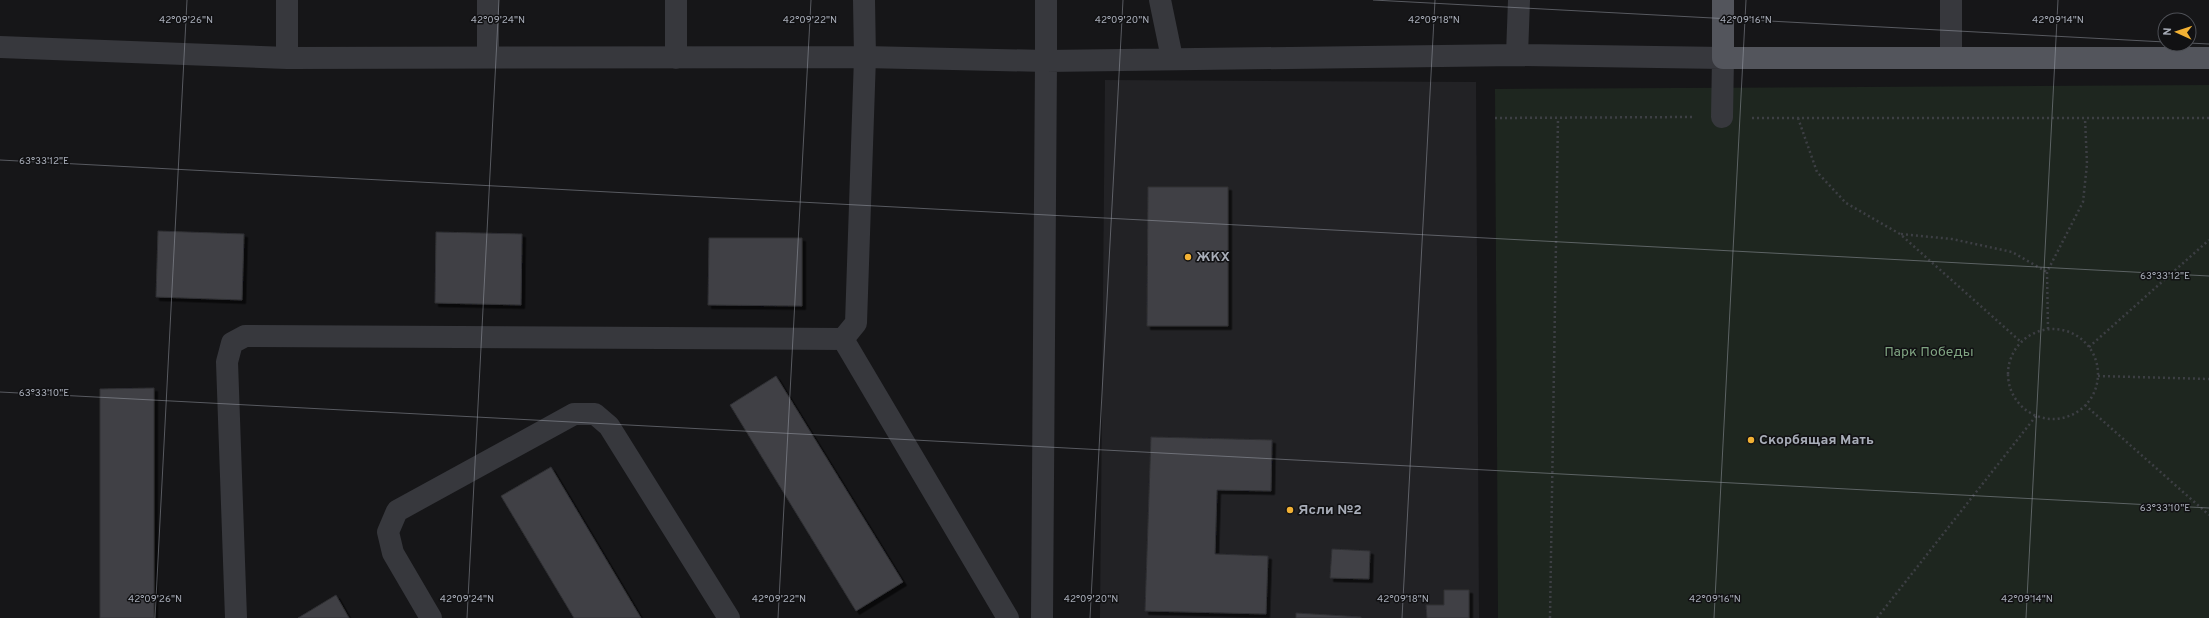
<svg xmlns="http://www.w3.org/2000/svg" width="2209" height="618" font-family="Overpass,sans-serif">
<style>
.built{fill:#222225}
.green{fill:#1e261f}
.building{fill:#404145;stroke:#303034;filter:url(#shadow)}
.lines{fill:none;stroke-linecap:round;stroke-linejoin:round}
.path{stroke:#3d3f44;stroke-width:2.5;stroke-dasharray:2 3;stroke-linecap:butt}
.minor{stroke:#37383d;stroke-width:22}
.major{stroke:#53555c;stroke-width:22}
.ticks{fill:none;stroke:#a8adb8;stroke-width:1;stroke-opacity:0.45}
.poi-dot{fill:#f2b134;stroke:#111113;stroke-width:1.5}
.labels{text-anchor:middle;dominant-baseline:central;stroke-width:3;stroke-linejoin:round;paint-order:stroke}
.poi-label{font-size:14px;font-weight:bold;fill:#a8adb8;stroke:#111113;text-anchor:start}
.park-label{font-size:14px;fill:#7fa381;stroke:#111113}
.ticks-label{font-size:10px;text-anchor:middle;fill:#a8adb8;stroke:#111113;stroke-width:3;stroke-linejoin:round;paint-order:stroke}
</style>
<defs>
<filter id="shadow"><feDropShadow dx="3.5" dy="3.5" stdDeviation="0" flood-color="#0009"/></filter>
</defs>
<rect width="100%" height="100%" fill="#161618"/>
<!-- built -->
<path class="built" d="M1105 80 1476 82 1479 618H1100Z"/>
<!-- green -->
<path class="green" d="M2209 85V618H1498L1495 89Z"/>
<!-- building -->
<path class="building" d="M1148 187H1228V326H1147Z
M158 231 244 234 242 300 156 297Z
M436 232 522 234 521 305 435 303Z
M709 238H802V306L708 305Z
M776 376 903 582 856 611 730 405Z
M154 388V618H100V389Z
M1151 437 1272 440 1271 491 1217 490 1215 554 1268 556 1266 614 1145 611Z
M551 467 641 618H574L501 496Z
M1332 549 1370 551 1369 579 1330 578Z
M1444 590H1469V618H1427L1426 605H1444Z
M336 595 349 618H298Z
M1296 613 1361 617V618H1296Z"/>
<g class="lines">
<!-- path -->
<path class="path" d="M1495 118 1693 117
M1752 118H2209
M1798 118 1817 172 1846 203 1900 234 2021 342
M1901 234 1952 239 2012 252 2047 272
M2048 329 2047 272 2083 202 2087 164 2085 118
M2008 374a45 45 0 1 1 90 0a45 45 0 1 1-90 0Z
M2089 347 2209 240
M2098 376 2209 379
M2085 405 2209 515
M1550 618 1558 118
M1877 618 2036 416"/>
<!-- minor -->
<path class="minor" d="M287 0V58
M488 0V57
M676 0V58
M1046 0V61L1517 55 1723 58 1722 117
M1160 0 1172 58
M1951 0V58
M0 47 287 58 865 57 1046 61 1042 618
M1517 55 1519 0
M843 339 1008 618
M236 618 227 362 232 343 245 336 843 339 856 323 865 57 864 0
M431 618 393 553 388 532 397 511 574 414H595L609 426 729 618"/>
<!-- major -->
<path class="major" d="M1723 0V58H2209"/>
</g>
<!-- ticks -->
<path class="ticks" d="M1373 0 2165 42M2189 43 2209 44M0 160 2209 276M0 392 2209 508M155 618 187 0M467 618 499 0M778 618 811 0M1090 618 1123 0M1402 618 1435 0M1714 618 1746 0M2026 618 2058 0"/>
<!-- markers -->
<g class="poi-dot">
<circle cx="1188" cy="257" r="4"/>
<circle cx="1751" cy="440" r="4"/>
<circle cx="1290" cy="510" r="4"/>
</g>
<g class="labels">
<!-- poi labels -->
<g class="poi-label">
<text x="1196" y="257">ЖКХ</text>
<text x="1759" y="440">Скорбящая Мать</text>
<text x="1298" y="510">Ясли №2</text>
</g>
<!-- park labels -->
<g class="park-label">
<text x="1929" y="352">Парк Победы</text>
</g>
</g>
<g class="ticks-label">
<text x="186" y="23">42°09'26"N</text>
<text x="498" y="23">42°09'24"N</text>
<text x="810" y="23">42°09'22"N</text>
<text x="1122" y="23">42°09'20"N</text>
<text x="1434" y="23">42°09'18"N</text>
<text x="1746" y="23">42°09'16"N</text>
<text x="2058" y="23">42°09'14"N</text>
<text x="44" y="164">63°33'12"E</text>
<text x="2165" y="279">63°33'12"E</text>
<text x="44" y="396">63°33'10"E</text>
<text x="2165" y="511">63°33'10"E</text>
<text x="155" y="602">42°09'26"N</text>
<text x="467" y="602">42°09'24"N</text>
<text x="779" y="602">42°09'22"N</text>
<text x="1091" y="602">42°09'20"N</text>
<text x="1403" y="602">42°09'18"N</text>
<text x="1715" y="602">42°09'16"N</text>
<text x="2027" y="602">42°09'14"N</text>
</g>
<!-- north arrow -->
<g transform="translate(2177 32) rotate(273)"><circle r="19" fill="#111113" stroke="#4d4f55"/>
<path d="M0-3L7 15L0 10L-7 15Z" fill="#f2b134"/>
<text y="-6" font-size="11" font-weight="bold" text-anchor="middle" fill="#a8adb8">N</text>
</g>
</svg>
